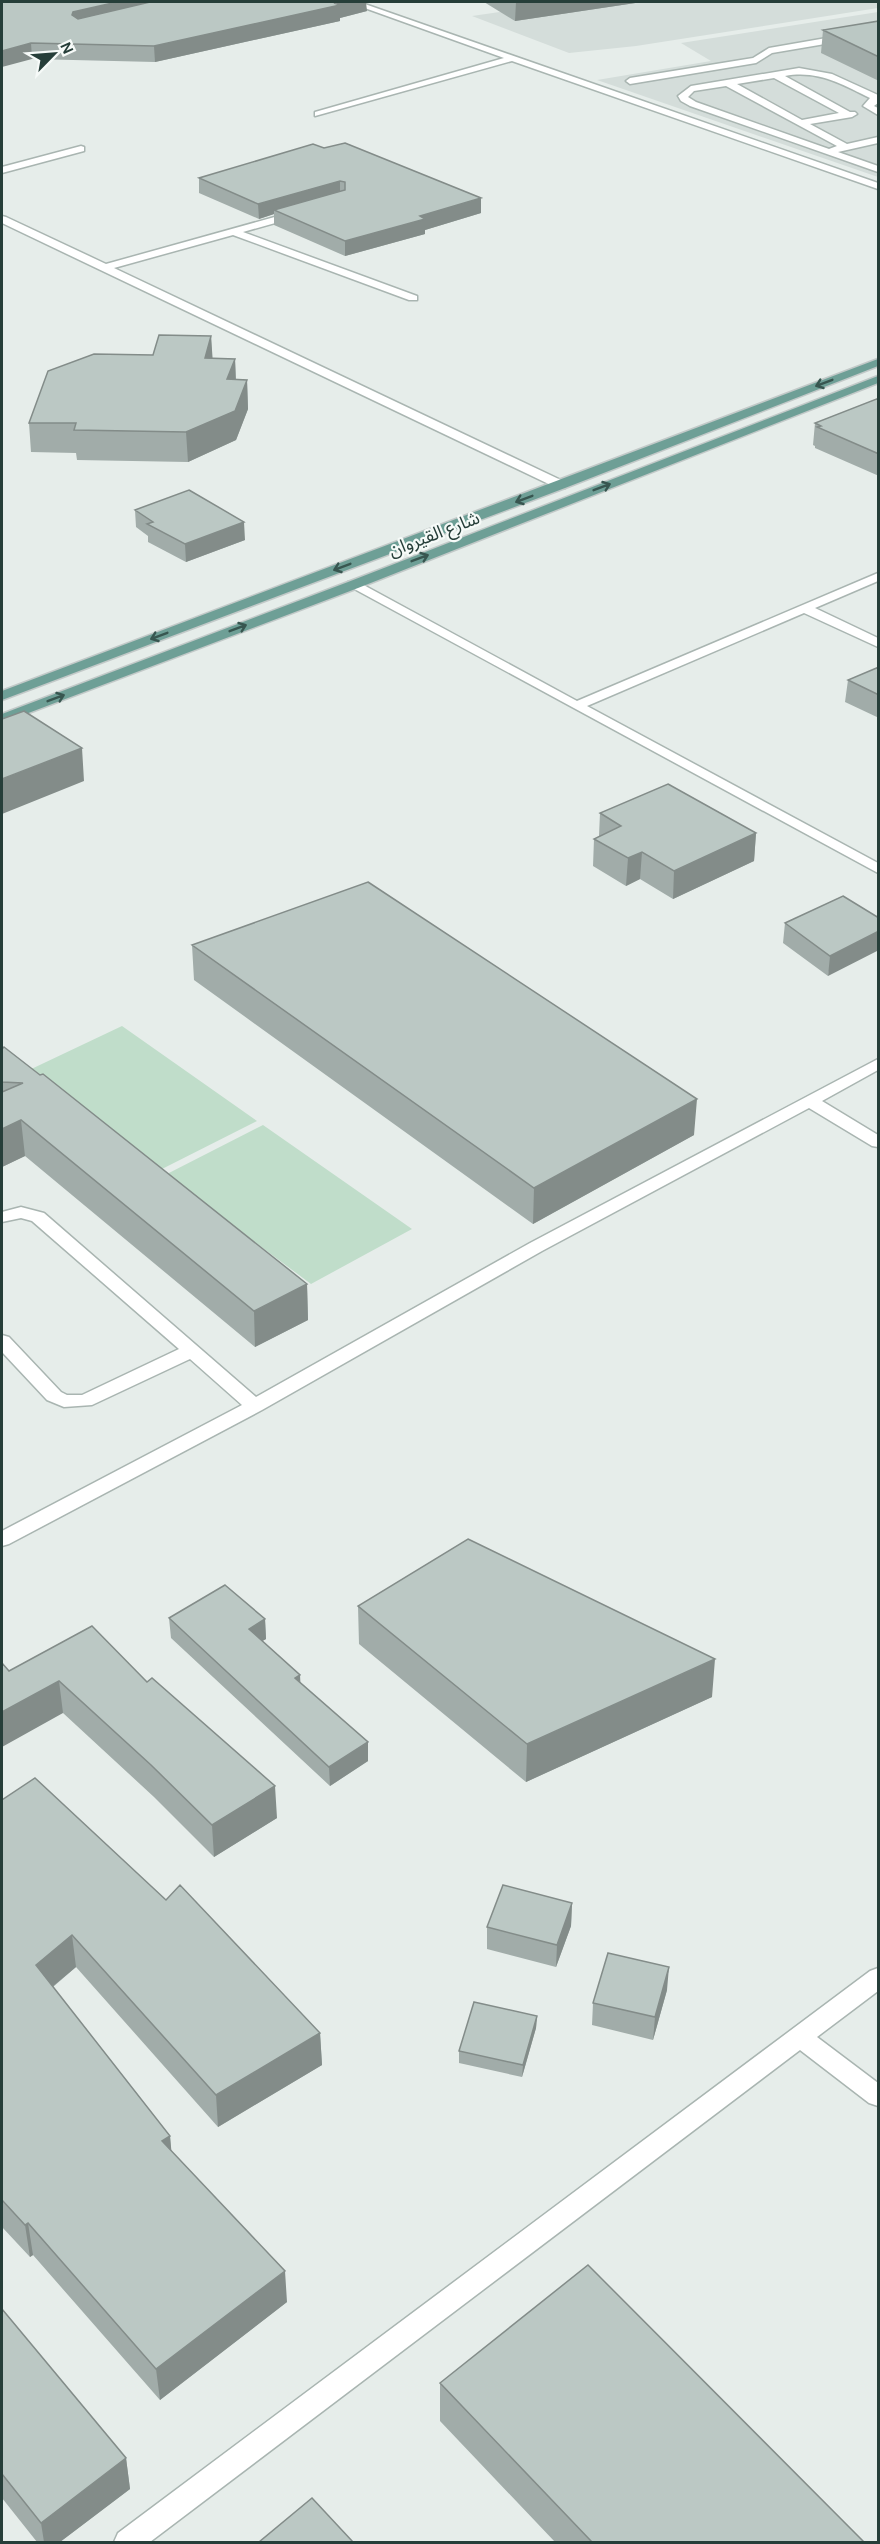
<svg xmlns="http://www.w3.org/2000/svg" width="880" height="2544" font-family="Karla,'Noto Sans Arabic',sans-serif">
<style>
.built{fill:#d4ddda}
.green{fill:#c0ddca}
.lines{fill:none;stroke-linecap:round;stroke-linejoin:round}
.minor-casing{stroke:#a9b5b1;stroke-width:3}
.major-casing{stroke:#c2c9c8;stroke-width:3}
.minor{fill:#fff;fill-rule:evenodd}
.major{fill:#6e9f96;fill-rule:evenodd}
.wall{fill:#a1aca9}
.shaded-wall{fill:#838c89}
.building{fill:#bbc8c4;stroke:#838c89;stroke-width:1.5}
.oneway{stroke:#385650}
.labels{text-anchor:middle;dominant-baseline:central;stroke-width:4.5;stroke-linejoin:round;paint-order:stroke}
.far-street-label{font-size:18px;fill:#263e39;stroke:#f6faf8}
</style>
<rect width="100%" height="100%" fill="#e6edea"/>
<!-- built -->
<path class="built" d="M567 2H878V8L636 46 569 53 472 16Z
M878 12V177L597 80 711 61 681 43Z"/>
<!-- green -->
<path class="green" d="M122 1026 257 1121 158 1171 25 1072Z
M263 1125 412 1229 311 1284 165 1175Z"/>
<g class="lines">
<!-- minor casing -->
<g class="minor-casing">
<path id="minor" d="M348 2H359L878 183V189L512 61 315 116V112L504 58Z
M878 29V35L772 53 756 63 630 84 626 81 630 78 753 58 769 48Z
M799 68 832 74 878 95V103L874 106 878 108V115L863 106 870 98C841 84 818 70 785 76L850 112H855L857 114 852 117 810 124 847 144 878 137V143L838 152 878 166V172L690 106 681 101 678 96 691 86ZM774 78 839 113 802 120 737 84ZM726 86 837 146 829 149 696 102 688 97 694 91Z
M81 146 84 147V151L2 173V167Z
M296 211 300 212V216L243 232 417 296V300H409L233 235 114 268 565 482V488H557L2 223V216L6 217 106 264Z
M878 573V581L815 608 878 638V647L804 613 587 706 878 863V873L347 585 348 582H358L577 701Z
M878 1059V1070L822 1101 878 1135V1147L872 1146 809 1108 542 1251 262 1410 9 1544 2 1546V1531L242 1405 190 1359 92 1405 64 1407 47 1400 2 1352V1335L9 1337 61 1392 67 1395H82L179 1349 32 1221 21 1218 2 1222V1212L21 1207 44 1213 256 1397 530 1243Z
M878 1968V1991L817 2037 878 2083V2106L869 2103 800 2050 150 2542H114L118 2533 870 1971Z"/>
</g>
<!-- major casing -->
<g class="major-casing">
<path id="major" d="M878 359V366L565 488 2 700V691Z
M878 376V383L358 588 2 723V714L348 582Z"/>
</g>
<!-- minor -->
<use href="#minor" class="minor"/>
<!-- major -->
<use href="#major" class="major"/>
</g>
<!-- wall -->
<path class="wall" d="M2 2 367 11 340 18V21L155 62 32 59Z
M484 2H642L515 21Z
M879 21V81L821 53 823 30Z
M324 148 481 198V213L425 230V234L345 256 274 225V214L259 219 199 193V178Z
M211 336 212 358 235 359 236 379 247 380 248 409 236 440 188 462 77 460 76 453 31 452 29 423 153 355Z
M879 398V476L815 448V446L813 445 815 423Z
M135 510 245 540 186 562 148 542V536L136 527Z
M879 667V718L845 702 848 680Z
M600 813 756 833 754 861 673 899 640 879 626 886 593 866 594 839 599 836Z
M843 896 828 976 783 943 785 923Z
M192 945 694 1135 533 1224 194 980Z
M2 1049 307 1284 308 1320 255 1347 25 1156 2 1167Z
M358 1606 712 1697 526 1782 359 1644Z
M169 1618 265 1619 266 1639 262 1641 300 1675V1682L368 1761 330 1786 171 1638Z
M92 1626 277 1818 214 1857 154 1797 63 1713 9 1671Z
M2 1800 166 1900 320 2033 322 2065 218 2127 76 1967 53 1987 170 2136 171 2152 287 2302 160 2400 33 2255 30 2257 2 2227Z
M572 1903 571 1926 556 1967 487 1949V1927Z
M667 1990 653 2040 592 2025 593 2003Z
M537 2016 536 2028 522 2077 459 2063V2051Z
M2 2309 126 2458 130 2489 60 2542H37L2 2498Z
M440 2383 864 2542H555L440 2421Z"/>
<!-- shaded-wall -->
<path class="shaded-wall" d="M117 2H181L74 28 72 15 73 12Z
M342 2H366L367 11 340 18V21L155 62 154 46Z
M516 2H642L515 21Z
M31 43 32 59 2 67V51Z
M340 181V196L274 210V214L259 219 258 204Z
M481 198V213L425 230V234L345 256V241L420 216Z
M211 336 213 364 205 358Z
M235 359 236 388 227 379Z
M247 380 248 409 236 440 188 462 186 432Z
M244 522 245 540 186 562 185 544Z
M82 748 84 781 2 814V779Z
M756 833 754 861 673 899 674 871Z
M642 852 640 879 626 886 628 858Z
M879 931V950L828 976 830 956Z
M697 1099 694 1135 533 1224 534 1188Z
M21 1120 25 1156 2 1167V1129Z
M307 1284 308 1320 255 1347 254 1311Z
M265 1619 266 1639 250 1648 249 1629Z
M715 1659 712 1697 526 1782 527 1744Z
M300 1675 301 1694 295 1678Z
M59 1681 63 1713 2 1747V1712Z
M368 1742V1761L330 1786 329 1767Z
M275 1786 277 1818 214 1857 212 1825Z
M572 1903 571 1926 556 1967 557 1945Z
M72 1935 76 1967 40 1997 36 1965Z
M669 1967 667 1990 653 2040 655 2017Z
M537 2016 536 2028 522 2077 523 2065Z
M320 2033 322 2065 218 2127 216 2095Z
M170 2136 173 2168 162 2141Z
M28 2223 33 2255 30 2257 25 2225Z
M285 2271 287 2302 160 2400 156 2369Z
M126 2458 130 2489 60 2542H44L41 2523Z"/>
<!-- building -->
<path class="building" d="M2 2H117L73 12 72 15 78 19 150 2H342L334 3 340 5 154 46 31 43 2 51Z
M879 21V57L823 30Z
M345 143 481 198 420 216 425 219 345 241 274 210 345 190V182L340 181 258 204 199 178 313 144 324 148Z
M159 335 211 336 205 358 235 359 227 379 247 380 235 411 186 432 74 430 76 423H29L48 371 94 354 153 355Z
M879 398V454L817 427 821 426 815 423Z
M189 490 244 522 185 544 147 524 153 522 135 510Z
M879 667V695L848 680Z
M24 711 82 748 2 779V719Z
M668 784 756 833 674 871 642 852 628 858 594 839 621 826 600 813Z
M368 882 697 1099 534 1188 192 945Z
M843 896 879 918V931L830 956 785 923Z
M4 1047 40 1075 43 1074 307 1284 254 1311 21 1120 2 1129V1092L23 1083 2 1082V1049Z
M468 1539 715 1659 527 1744 358 1606Z
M225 1585 265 1619 249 1629 300 1675 295 1678 368 1742 329 1767 169 1618Z
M92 1626 147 1682 152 1678 275 1786 212 1825 151 1765 59 1681 2 1712V1663L9 1671Z
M35 1778 166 1900 180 1885 320 2033 216 2095 72 1935 36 1965 170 2136 162 2141 285 2271 156 2369 28 2223 25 2225 2 2200V1800Z
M503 1885 572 1903 557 1945 487 1927Z
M608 1953 669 1967 655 2017 593 2003Z
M474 2002 537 2016 523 2065 459 2051Z
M588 2265 864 2542H592L440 2383Z
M2 2309 126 2458 41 2523 2 2474Z
M312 2498 353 2542H259Z"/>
<!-- one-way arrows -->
<defs><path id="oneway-shaft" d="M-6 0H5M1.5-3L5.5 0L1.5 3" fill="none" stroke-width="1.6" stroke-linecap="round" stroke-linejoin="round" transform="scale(1.5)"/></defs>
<g class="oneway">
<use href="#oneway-shaft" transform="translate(824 383) rotate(159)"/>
<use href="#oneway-shaft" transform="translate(602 487) rotate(-21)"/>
<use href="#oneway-shaft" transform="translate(524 499) rotate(159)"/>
<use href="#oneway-shaft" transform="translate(420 558) rotate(-21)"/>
<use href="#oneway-shaft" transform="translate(342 567) rotate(159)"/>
<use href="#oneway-shaft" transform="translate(238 628) rotate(-21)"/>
<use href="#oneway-shaft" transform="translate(159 636) rotate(159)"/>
<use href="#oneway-shaft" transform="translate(56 698) rotate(-21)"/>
</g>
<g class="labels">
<!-- far-street labels -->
<g class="far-street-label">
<text transform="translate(434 534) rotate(-21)">شارع القيروان</text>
</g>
</g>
<!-- border -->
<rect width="880" height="2544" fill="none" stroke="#263e39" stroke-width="6"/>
<!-- north arrow -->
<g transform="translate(54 54) rotate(65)" stroke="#f6faf8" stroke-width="4.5" paint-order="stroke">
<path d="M0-4.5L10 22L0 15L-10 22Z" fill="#263e39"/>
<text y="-9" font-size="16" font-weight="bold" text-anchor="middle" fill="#263e39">N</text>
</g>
</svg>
